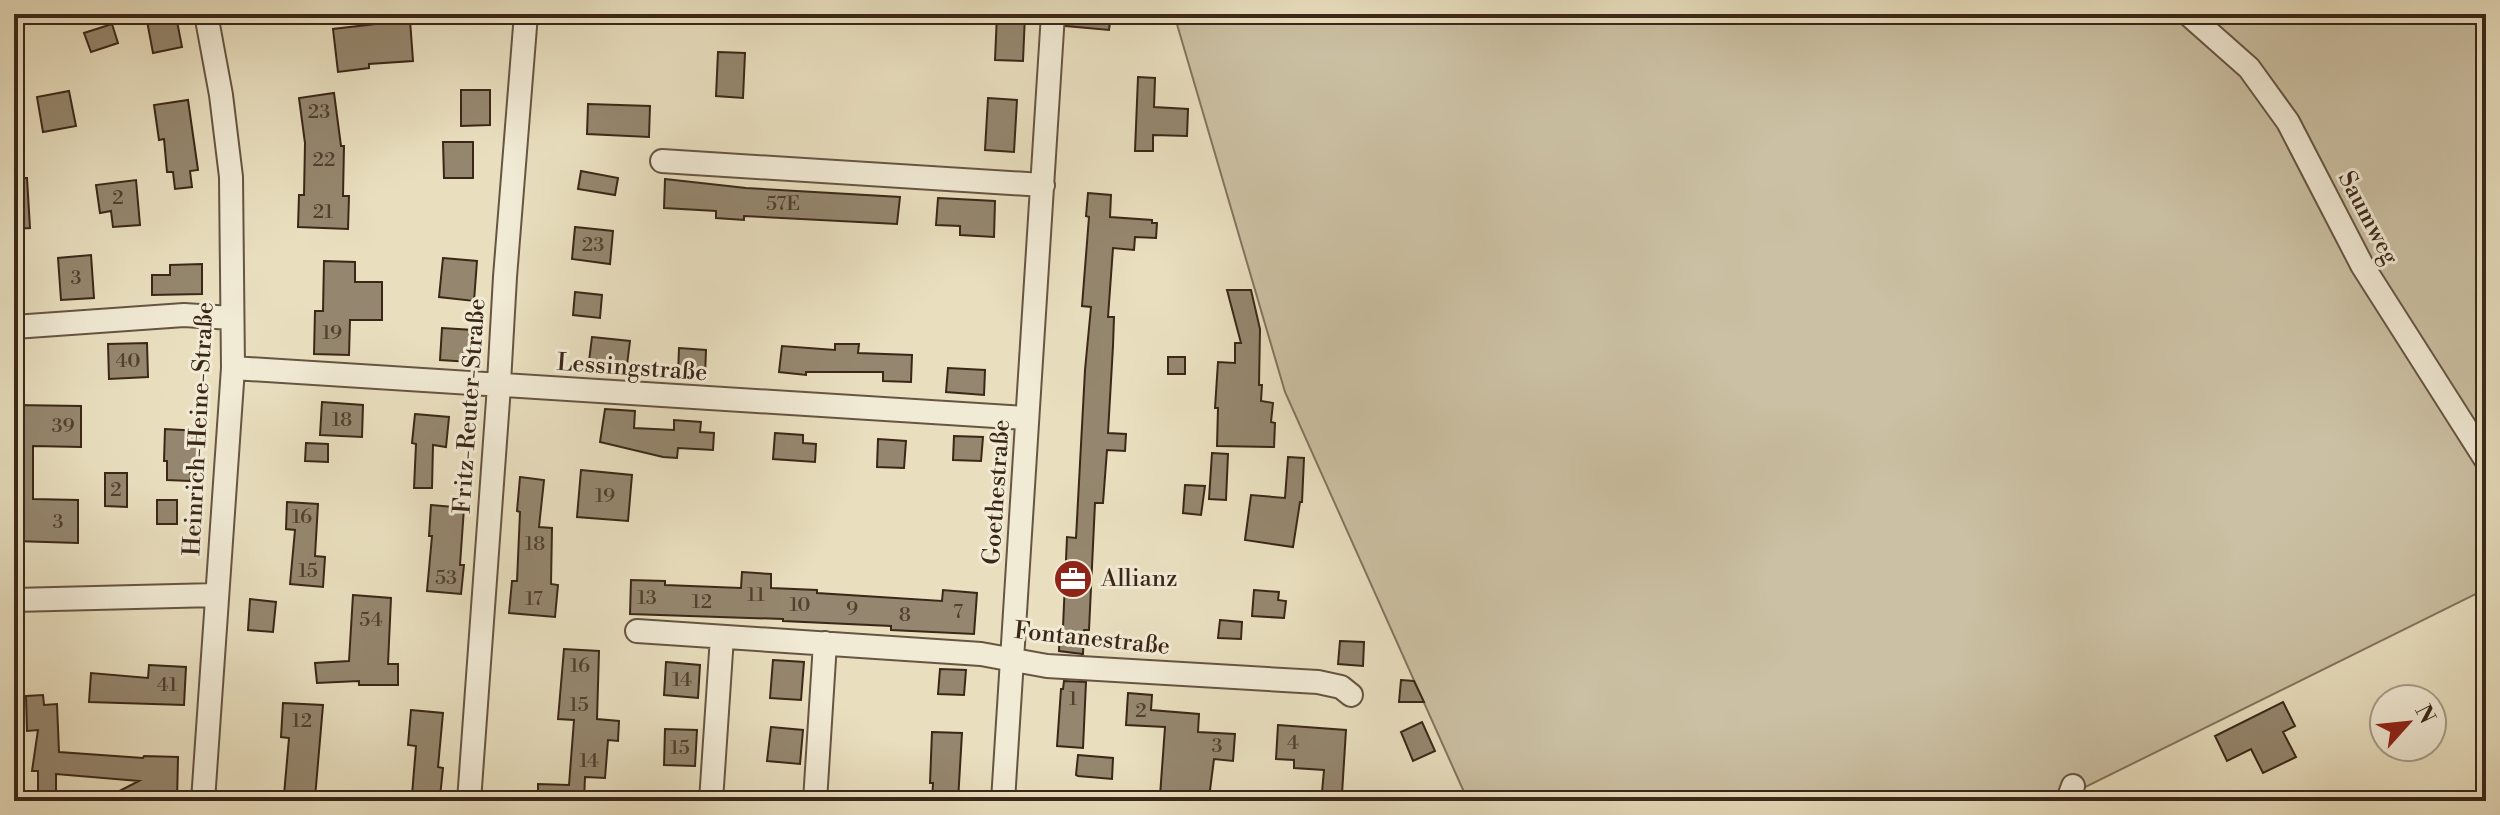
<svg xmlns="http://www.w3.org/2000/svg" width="2500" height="815" font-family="'Libre Bodoni',serif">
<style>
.green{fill:#cbc0a3;stroke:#83745e;stroke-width:2}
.building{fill:#95876f;stroke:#3b2718;stroke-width:2}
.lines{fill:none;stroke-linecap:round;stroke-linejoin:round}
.street-casing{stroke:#665542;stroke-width:26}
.street{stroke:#f1ead5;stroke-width:22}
.labels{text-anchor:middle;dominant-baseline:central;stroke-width:6;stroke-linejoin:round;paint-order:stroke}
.number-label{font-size:20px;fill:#523f2e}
.street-label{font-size:24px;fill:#3b2718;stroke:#f1ead5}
.poi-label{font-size:24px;fill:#3b2718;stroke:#f1ead5;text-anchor:start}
</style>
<rect width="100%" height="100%" fill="#e9dfbf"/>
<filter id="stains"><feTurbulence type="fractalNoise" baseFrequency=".0025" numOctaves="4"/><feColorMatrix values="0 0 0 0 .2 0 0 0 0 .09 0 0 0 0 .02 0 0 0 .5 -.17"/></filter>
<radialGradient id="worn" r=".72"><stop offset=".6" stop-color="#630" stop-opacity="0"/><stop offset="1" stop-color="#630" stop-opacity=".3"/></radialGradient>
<!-- green -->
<path class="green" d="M1174 14H2486V589L2057 801H1468L1285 392Z"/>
<!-- building -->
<path class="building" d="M997 14H1025L1023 61 995 60Z
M1067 14H1111L1109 30 1066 26Z
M176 16 182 47 153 53 147 21Z
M410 20 413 61 369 64V68L338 72 333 29Z
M112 24 118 43 91 52 84 33Z
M718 52 745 53 743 98 716 96Z
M1138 77 1155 78 1154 107 1188 109 1187 136 1153 135V151H1135Z
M461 90H490V125L461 126Z
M69 91 76 126 43 132 37 97Z
M334 93 341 146H344L343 196H349L348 229 298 227 299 195H304L305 143 299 98Z
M988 98 1017 100 1014 152 985 150Z
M188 100 198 170 190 171 192 187 175 189 173 172H167L164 139 159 140 154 105Z
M588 104 650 106 649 137 587 134Z
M443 142H473V178H444Z
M581 171 618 178 615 195 578 189Z
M14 178H27L30 228 14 229Z
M665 179 746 188 900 197 897 224 744 216V220L716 218V211L664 208Z
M136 180 140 225 113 227 111 211 100 213 96 185Z
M1088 193 1111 195 1110 217 1152 220V223H1157L1156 238 1135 237 1134 250 1113 248 1108 317H1114L1113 346 1108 433 1126 434 1125 451 1107 450 1103 503H1095L1089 630H1084L1083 654 1059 651 1060 627H1063L1067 537 1076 538 1085 370 1091 307 1082 306 1089 217 1086 216Z
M938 198 995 201 994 237 960 235V226L936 225Z
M575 227 613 231 610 264 572 259Z
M91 255 94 298 61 300 58 258Z
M443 258 477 261 474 301 439 297Z
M324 261 355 262V282H382V320H350L349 355 314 354 315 311H323Z
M202 264V294L152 295V275H170V265Z
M1227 290H1251L1260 329 1259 385H1262L1261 401 1273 403 1271 422 1275 423 1274 447 1217 446 1218 408H1215L1218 362 1235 363V343H1241Z
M575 292 602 295 600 318 573 315Z
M442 328 473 330 471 362 440 360Z
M592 337 630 341 626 373 588 369Z
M147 343 148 377 109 379 108 344Z
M835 344H859L858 353 912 355 911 382 883 381V372H806V375L779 372 782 346 835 350Z
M679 348 706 350 705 376 678 375Z
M1168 357H1185V374H1168Z
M948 368 985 370 984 395 946 392Z
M322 402 363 405 362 437 320 435Z
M14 405 81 406V447L33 446V499L78 500V543L14 541Z
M605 409 635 411 634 428 674 430V420L701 422 700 432 714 433 713 450 678 448 677 458 663 457 600 442Z
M415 414 449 417 446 447 433 445 432 488H414L416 444 412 443Z
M165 429 200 431 198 462H191L190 481 167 480V461H164Z
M775 433 803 435V443L816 444 815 462 773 459Z
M954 436 983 437 981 461 953 460Z
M878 439 906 441 904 468 877 467Z
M306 443 328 444V462L305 461Z
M1212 453 1228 454 1226 500 1209 499Z
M1288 457 1304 458 1302 502H1300L1293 547 1245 540 1251 495 1285 498Z
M581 470 632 475 628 521 577 517Z
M105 473H127V507L105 506Z
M520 477 544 480 539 527 552 528 551 584 558 585 555 617 509 613 512 581H517L520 512 517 511Z
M1185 485 1205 486 1201 515 1183 513Z
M157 500H177V524H157Z
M287 502 318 504 315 556 325 557 323 587 290 584 295 530 286 529Z
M431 505 464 508 460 565H464L461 594 427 591 432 536H429Z
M742 572 771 574V588L817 590V593L942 601 943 590 977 593 974 634 891 630V626L783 621V619L630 614 631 580 665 581V585L741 588Z
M1254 590 1279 592 1278 600 1286 601 1284 618 1252 616Z
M353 595 391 598 388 664H398V685H359V681L317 683 315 663 349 661Z
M250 599 276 602 273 632 248 630Z
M1220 620 1242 622 1241 639 1218 638Z
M1340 641 1364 642 1363 666 1338 664Z
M564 649 599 651 597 719 619 721 618 741 608 740 605 778 585 777 584 801H538V784L569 785 574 720 558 719Z
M773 660 804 662 801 700 770 698Z
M666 662 700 665 698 698 664 695Z
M149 665 186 667 184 705 89 702 91 673 148 678Z
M940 669 966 670 964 695 938 694Z
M1401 680 1414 681 1424 702H1399Z
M1064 681 1086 682 1083 748 1057 746 1061 689H1063Z
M1128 693 1152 695 1151 710 1199 714 1198 732 1235 734 1233 761 1214 759 1209 798 1160 796 1165 727 1126 725Z
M43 695 44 705 57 704 59 752 143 758 144 756 178 757 177 801H100L139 781 56 774V801H38V771H32L38 730 27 731 26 696Z
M2283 702 2295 726 2283 732 2296 757 2263 773 2251 749 2227 761 2215 736Z
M283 703 323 705 315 798 284 795 289 738 281 737Z
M411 710 443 713 438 767 443 768 440 797 412 795 416 746 408 745Z
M1422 722 1435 751 1413 761 1401 732Z
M1278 725 1346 730 1342 794 1322 792 1324 770 1294 768V760L1276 759Z
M771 727 803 730 800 764 767 761Z
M665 729 697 730 695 766 664 765Z
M932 732 962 733 958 801H932L933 783H930Z
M1078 755 1113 758 1112 779 1078 776 1076 775Z"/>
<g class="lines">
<!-- street casing -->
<g class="street-casing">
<path id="street" d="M2188 14 2249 68 2288 122 2362 265 2486 460
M662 161 1043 185
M14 327 184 315 232 318
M233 368 1027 418
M14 600 216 595
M637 631 981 654 1047 666 1318 682 1341 687 1351 695
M203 801 233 368 231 177 221 95 206 14
M469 801 498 400 505 277 526 14
M711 801 722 637
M815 801 825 643
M1003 801 1053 14
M2072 801 2069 797 2073 786"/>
</g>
<!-- street -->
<use href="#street" class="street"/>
</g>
<!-- icons -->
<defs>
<g id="office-disc" transform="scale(2)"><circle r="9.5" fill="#8f2418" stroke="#f1ead5"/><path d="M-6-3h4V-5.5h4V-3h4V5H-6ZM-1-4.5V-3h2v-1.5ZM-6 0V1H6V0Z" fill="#fff"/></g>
</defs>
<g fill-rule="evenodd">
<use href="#office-disc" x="1073" y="579"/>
</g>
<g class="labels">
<!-- number labels -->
<g class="number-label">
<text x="319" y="112">23</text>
<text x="324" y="160">22</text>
<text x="118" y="198">2</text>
<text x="783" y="204">57E</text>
<text x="323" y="212">21</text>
<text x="593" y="245">23</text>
<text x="76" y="278">3</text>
<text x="332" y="333">19</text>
<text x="128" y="361">40</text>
<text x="342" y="420">18</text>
<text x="63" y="426">39</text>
<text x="116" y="490">2</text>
<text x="605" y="496">19</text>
<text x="302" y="517">16</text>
<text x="58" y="522">3</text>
<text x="535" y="544">18</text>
<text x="308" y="571">15</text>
<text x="446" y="578">53</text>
<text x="756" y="595">11</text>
<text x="647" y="598">13</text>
<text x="534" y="599">17</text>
<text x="702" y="602">12</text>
<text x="800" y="605">10</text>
<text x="852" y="609">9</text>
<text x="958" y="612">7</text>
<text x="905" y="615">8</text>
<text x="371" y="620">54</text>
<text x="580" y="666">16</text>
<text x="682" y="680">14</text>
<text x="167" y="685">41</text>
<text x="1073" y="699">1</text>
<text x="579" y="705">15</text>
<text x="1141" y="711">2</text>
<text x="302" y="721">12</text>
<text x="1293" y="743">4</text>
<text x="1217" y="746">3</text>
<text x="680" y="748">15</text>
<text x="589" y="761">14</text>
</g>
<!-- street labels -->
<g class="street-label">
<text transform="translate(2368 218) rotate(62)">Saumweg</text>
<text transform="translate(632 368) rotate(4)">Lessingstraße</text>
<text transform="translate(470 406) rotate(-86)">Fritz-Reuter-Straße</text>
<text transform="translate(199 429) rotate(-87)">Heinrich-Heine-Straße</text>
<text transform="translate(997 492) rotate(-86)">Goethestraße</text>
<text transform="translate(1092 639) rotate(6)">Fontanestraße</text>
</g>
<!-- poi labels -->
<g class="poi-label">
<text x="1101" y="579">Allianz</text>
</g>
</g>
<!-- margin -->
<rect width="2500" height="815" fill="none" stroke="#e9dfbf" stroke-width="48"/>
<rect x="16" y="16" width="2468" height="783" fill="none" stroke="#3b2718" stroke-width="4"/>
<rect x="24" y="24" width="2452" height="767" fill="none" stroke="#3b2718" stroke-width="2"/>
<!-- north arrow -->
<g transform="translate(2408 723) rotate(63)"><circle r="38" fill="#f1ead5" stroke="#a89c89" stroke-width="2"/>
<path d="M0-6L14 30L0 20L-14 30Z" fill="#8f2418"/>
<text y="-12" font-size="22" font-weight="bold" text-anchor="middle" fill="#3b2718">N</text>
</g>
<rect width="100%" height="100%" filter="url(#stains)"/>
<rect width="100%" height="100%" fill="url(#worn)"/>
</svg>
